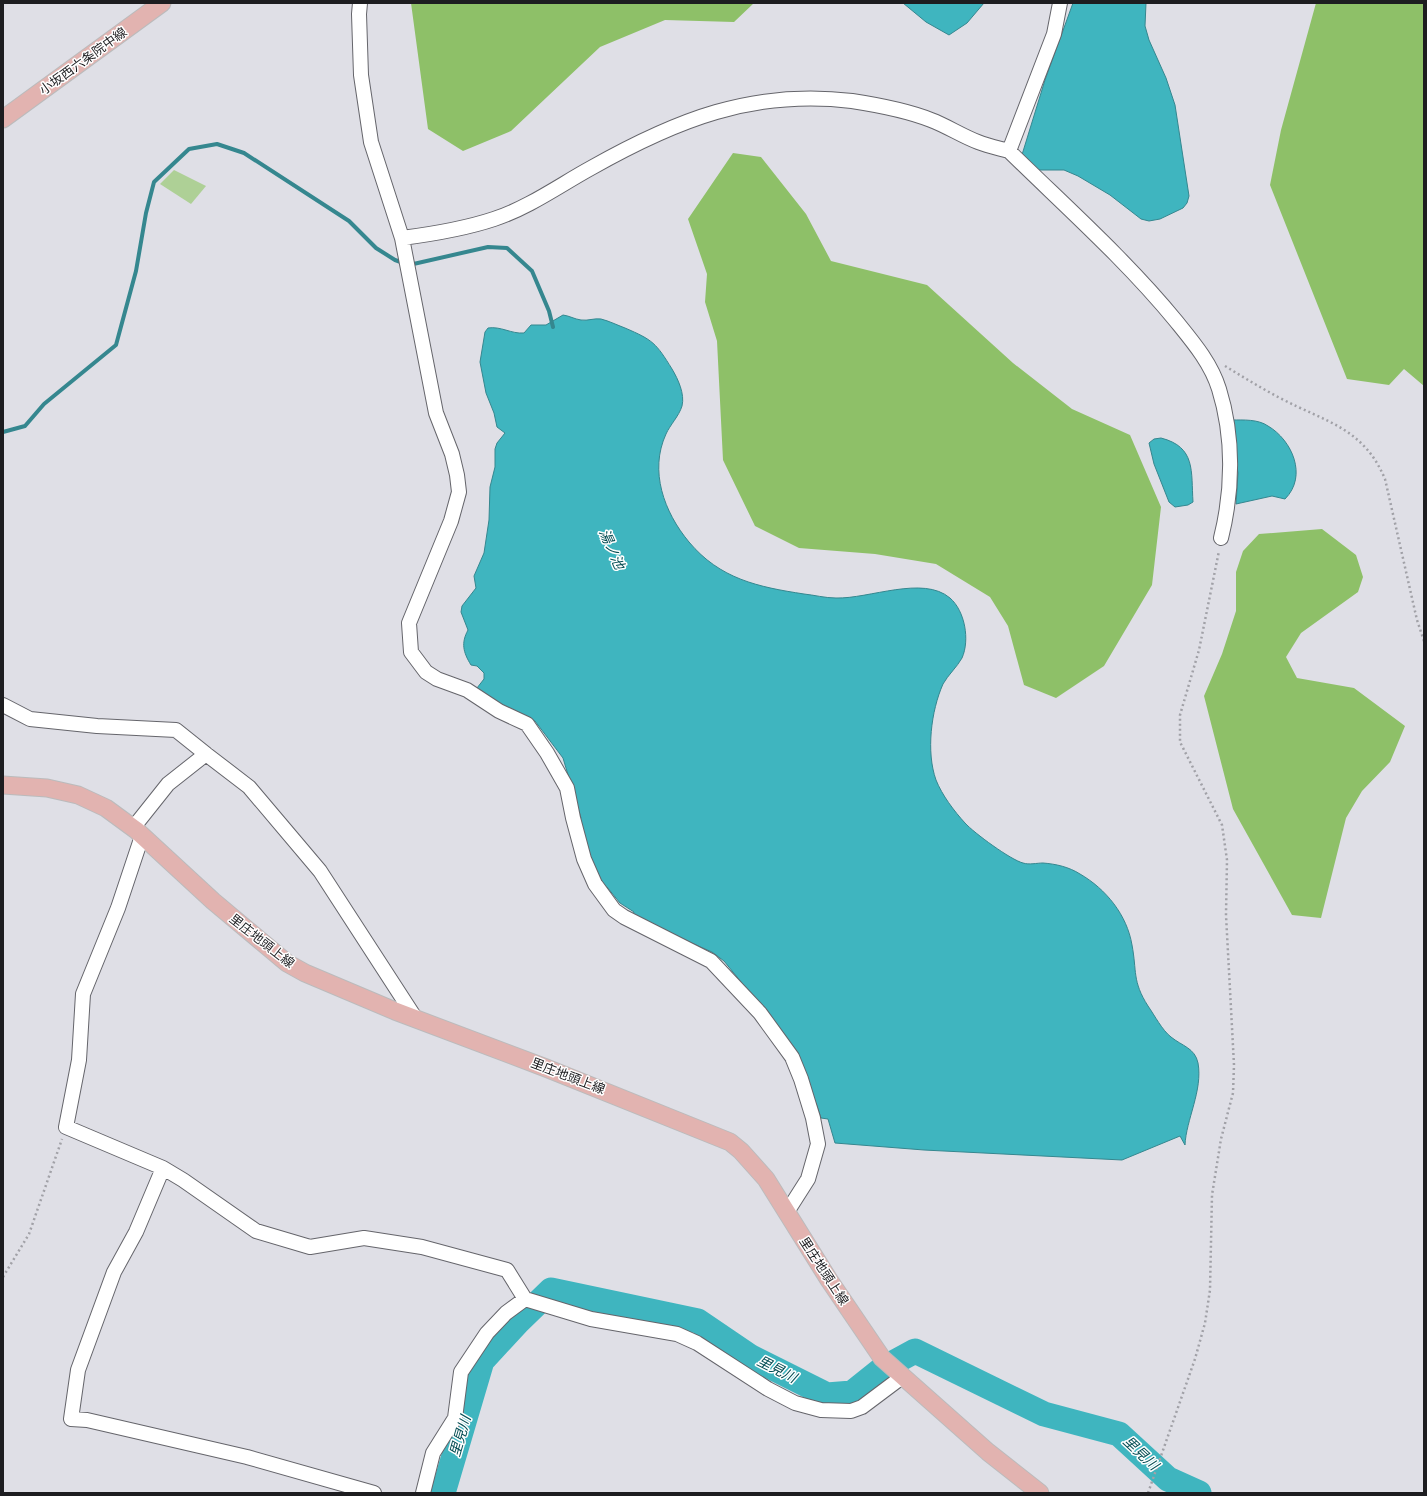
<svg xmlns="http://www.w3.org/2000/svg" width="1427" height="1496" font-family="Poppins,'Noto Sans JP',sans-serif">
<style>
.green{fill:#aed096}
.forest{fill:#8ec068}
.water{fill:#3fb5bf;stroke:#35878f}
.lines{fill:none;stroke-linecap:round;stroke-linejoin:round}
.stream{stroke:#35878f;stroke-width:4}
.river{stroke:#3fb5bf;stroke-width:25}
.minor-casing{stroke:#65656b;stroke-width:16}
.major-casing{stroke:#bbbbbc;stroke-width:19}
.path{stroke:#a1a1a7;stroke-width:2.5;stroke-dasharray:2 3;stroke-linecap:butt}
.minor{stroke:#fff;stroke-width:14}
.major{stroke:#e2b3b0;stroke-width:17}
.labels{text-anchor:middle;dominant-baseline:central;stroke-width:3;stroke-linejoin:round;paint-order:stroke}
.street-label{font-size:13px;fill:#1d1d20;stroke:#fff}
.water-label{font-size:14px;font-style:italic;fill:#064e54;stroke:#fff}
</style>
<rect width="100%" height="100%" fill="#dfdfe6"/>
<!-- green -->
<path class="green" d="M174 170 206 186 191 204 160 184Z"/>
<!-- forest -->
<path class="forest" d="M411 3H754L734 22 665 20 600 47 511 131 463 151 428 129Z
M1316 3H1424V386L1404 369 1389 385 1347 379 1270 185 1281 130Z
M733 153 761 157 806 214 831 261 927 285 1013 363 1072 409 1130 435 1161 507 1152 585 1104 666 1056 698 1024 685 1008 626 990 597 936 564 875 554 799 548 755 526 723 460 717 341 705 302 707 274 688 219Z
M1322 529 1356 555 1363 577 1358 592 1301 633 1286 657 1297 678 1354 688 1405 726 1390 762 1362 791 1346 818 1321 918 1292 915 1233 809 1204 696 1222 654 1236 611V572L1243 551 1259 534Z"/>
<!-- water -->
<path class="water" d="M903 3H984L967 23 949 35 926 22Z
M1073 3H1146L1145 26 1149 40 1166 78 1175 105 1189 196 1187 203 1183 208 1160 219 1149 221 1141 219 1110 195 1078 176 1064 170H1039L1021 158 1045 80Z
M563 315C570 316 574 319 581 320 588 321 594 318 601 319 609 321 617 325 625 328 653 340 656 343 672 369 678 379 685 394 682 406 679 416 670 425 666 434 649 471 664 512 689 542 720 579 758 587 804 594 814 595 825 598 836 598 869 599 923 575 950 598 965 611 970 640 962 658 957 667 948 675 943 684 931 711 926 752 936 780 942 795 954 811 965 823 974 833 1011 860 1023 863 1029 865 1037 863 1043 863 1056 864 1069 867 1080 874 1106 889 1127 915 1132 945 1137 971 1132 981 1148 1006 1155 1016 1162 1030 1171 1037 1182 1046 1195 1048 1198 1063 1203 1090 1186 1120 1185 1145L1180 1136 1122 1160 924 1150 835 1143 828 1119 821 1118 816 1103H810L755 999 724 961 712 952 632 917 634 912 620 903 607 887 603 890 577 824 581 818 563 758 535 721 488 698 477 688 484 679V673L477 666 471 665C463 652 461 643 468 630L461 612 462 606 476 588 474 576 484 553 489 520 490 487 495 467V449L497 443 505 433 497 427 494 413 486 393 480 362 485 332 488 328C501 326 511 334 524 333L531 325H546Z
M1232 420C1243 420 1258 419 1268 426 1292 440 1308 476 1285 499L1272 496 1236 504 1238 473 1234 449Z
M1161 438C1196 447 1191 471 1193 502L1188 505 1175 507 1169 502 1154 464 1149 443 1154 439Z"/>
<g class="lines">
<!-- stream -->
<path class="stream" d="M3 432 25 426 44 404 116 345 136 271 146 213 154 182 189 149 217 144 244 153 349 221 376 248 395 260 409 265 488 247 507 248 532 271 549 311 553 327"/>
<!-- river -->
<path class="river" d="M443 1493 482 1361 518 1322 551 1290 698 1321 751 1357 827 1395 852 1393 882 1369 915 1351 1044 1414 1119 1434 1168 1479 1199 1493"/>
<!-- minor casing -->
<g class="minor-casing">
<path id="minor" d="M360 3 359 14 361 75 371 142 402 238 436 413 452 454 457 475 459 492 451 521 409 623 411 652 426 672 437 679 467 690 499 711 527 724 547 753 567 788 573 818 584 859 595 884 614 910 624 917 711 961 760 1013 792 1057 801 1079 813 1118 818 1144 808 1179 787 1212
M1009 151 1054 34 1060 3
M402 238C433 234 464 229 494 219 528 208 560 185 591 168 676 120 753 89 852 101 878 105 906 110 931 120 947 126 962 136 978 142 988 146 998 148 1009 151 1065 206 1126 260 1176 321 1193 342 1211 363 1219 389 1234 437 1233 490 1221 538
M3 705 30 719 97 726 176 730 206 754 168 784 133 828
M206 754 249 787 320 871 416 1019
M142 836 118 908 83 994 79 1060 66 1127 163 1168 183 1180 256 1231 310 1247 364 1238 422 1247 507 1270 525 1299 591 1319 677 1334 697 1343 768 1389 795 1403 821 1410 851 1411 862 1407 902 1377
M163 1168 136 1232 114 1272 78 1370 71 1419 87 1420 247 1457 374 1493
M423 1493 433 1453 455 1418 461 1372 487 1333 506 1313 525 1299"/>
</g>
<!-- major casing -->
<g class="major-casing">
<path id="major" d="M3 119 162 3
M3 785 47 788 78 795 106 808 136 830 213 901 287 963 305 973 395 1011 546 1068 730 1142 741 1151 766 1179 829 1280 882 1358 988 1452 1040 1493"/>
</g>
<!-- path -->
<path class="path" d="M1225 366C1243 377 1261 388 1280 398 1325 422 1363 427 1385 479L1417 620 1424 641
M3 1277 29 1234 62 1139
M1148 1493 1195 1359 1205 1323 1210 1290 1212 1195 1221 1139 1233 1093 1234 1065 1226 915 1227 860 1222 825 1180 742V715L1199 650 1219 551"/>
<!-- minor -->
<use href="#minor" class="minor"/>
<!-- major -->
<use href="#major" class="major"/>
</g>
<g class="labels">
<!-- street labels -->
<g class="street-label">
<text transform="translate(83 61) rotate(-36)">小坂西六条院中線</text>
<text transform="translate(262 941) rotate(38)">里庄地頭上線</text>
<text transform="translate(568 1076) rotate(21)">里庄地頭上線</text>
<text transform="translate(824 1271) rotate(57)">里庄地頭上線</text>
</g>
<!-- water labels -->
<g class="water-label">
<text transform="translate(612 549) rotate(66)">湯ノ池</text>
<text transform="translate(777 1369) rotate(27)">里見川</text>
<text transform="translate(460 1436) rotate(-74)">里見川</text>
<text transform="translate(1141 1453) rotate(43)">里見川</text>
</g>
</g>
<!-- border -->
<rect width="1427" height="1496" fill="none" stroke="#1d1d20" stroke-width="8"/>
</svg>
